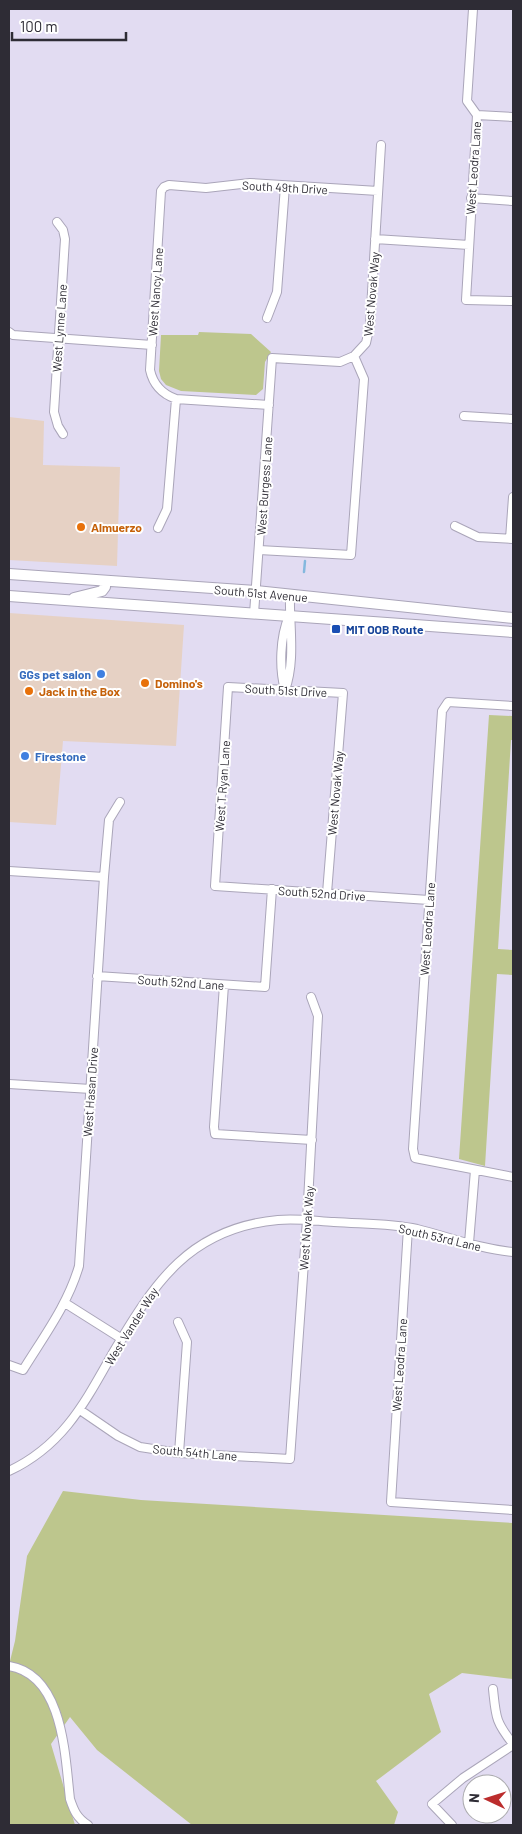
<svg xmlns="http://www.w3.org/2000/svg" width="522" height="1834" font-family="Barlow,sans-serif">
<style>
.commercial{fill:#e6d1c4}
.green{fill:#bdc68d}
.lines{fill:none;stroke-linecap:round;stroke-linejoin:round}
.stream{stroke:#84b8de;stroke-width:2.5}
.minor-casing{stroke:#aaa5b9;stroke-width:10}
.major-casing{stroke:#aaa5b9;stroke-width:12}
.minor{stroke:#fff;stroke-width:8}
.major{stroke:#fff;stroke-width:10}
.food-dot{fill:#e8710a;stroke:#fff;stroke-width:2}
.transit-dot{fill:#1a4fb4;stroke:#fff;stroke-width:2}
.shop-dot{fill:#3f7fe0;stroke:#fff;stroke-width:2}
.labels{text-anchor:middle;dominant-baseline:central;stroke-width:4;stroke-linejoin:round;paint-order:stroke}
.street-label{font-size:12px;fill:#2e2c35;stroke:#fff}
.food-label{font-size:12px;font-weight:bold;fill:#c56008;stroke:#fff;text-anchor:start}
.transit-label{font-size:12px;font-weight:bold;fill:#164399;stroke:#fff;text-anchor:start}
.shop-label{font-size:12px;font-weight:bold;fill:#366cbe;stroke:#fff;text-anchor:end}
</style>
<rect width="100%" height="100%" fill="#e2dcf2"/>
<!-- commercial -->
<path class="commercial" d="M9 417 44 421 43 465 120 467 117 566 9 560Z
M9 613 184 625 176 746 63 741 56 825 9 822Z"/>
<!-- green -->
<path class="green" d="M199 332 251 334 271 352 265 362 263 389 256 395 181 391 166 385 161 379 159 371 161 335H198Z
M489 715 513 716V740H511L498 949 513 950V975L497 974 485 1166 459 1159Z
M63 1491 141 1500 513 1523V1679L462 1673 429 1694 441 1732 376 1781 398 1812 394 1825H192L97 1750 70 1717 51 1744 75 1825H9V1665L15 1641 27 1556Z"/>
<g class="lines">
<!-- stream -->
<path class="stream" d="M304 572 305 561"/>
<!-- minor casing -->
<g class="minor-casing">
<path id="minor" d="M473 9 467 101 477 115 466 300 513 301
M477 115 513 117
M471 198 513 201
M57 222 63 230 65 239 54 412 58 426 63 434
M375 239 469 245
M267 318 277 292 285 186
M9 332 13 335 152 345
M269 405 176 399C162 394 153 384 150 370L161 191 164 187 169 185 206 188 250 183 378 191
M464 416 513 419
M455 526 478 537 513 539
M158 528 167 509 176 399
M510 539 513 497
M259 550 351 555 364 379 354 356 366 343 370 325 381 145
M254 614 272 358 340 362 354 356
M285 690C296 659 289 626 290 595
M285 690C279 668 280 637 289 616
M513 706 448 702 442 711 413 1149 415 1158 513 1177
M9 871 104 877
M327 893 343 693 228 687 215 886 429 900
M97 976 265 987 272 889
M224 985 214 1127 215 1134 312 1140
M9 1084 91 1089
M408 1228 391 1502 513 1510
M469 1243 475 1170
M65 1303 122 1339
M178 1322 187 1342 179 1453
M9 1365 23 1370C44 1336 68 1304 79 1266L104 877 109 820 120 802
M80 1410 118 1436 140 1447 179 1453 290 1459 307 1220 318 1016 311 997
M9 1471C64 1445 85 1402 114 1351 155 1282 190 1228 278 1220 296 1218 316 1221 334 1222 362 1224 390 1223 417 1229 449 1237 480 1249 513 1252
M9 1666C64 1675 65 1757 70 1799 74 1811 77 1818 88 1825
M493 1689C496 1717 495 1721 513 1744
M452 1825 432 1804 463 1778 513 1745"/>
</g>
<!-- major casing -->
<g class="major-casing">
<path id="major" d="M9 574 256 591 513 618
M9 596 513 632
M74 598 102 591 105 587V581"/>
</g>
<!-- minor -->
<use href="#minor" class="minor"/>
<!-- major -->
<use href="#major" class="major"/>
</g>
<!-- markers -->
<g class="food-dot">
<circle cx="81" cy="527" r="5"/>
<circle cx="145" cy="683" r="5"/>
<circle cx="29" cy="691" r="5"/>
</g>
<rect class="transit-dot" x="331" y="624" width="10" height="10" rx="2.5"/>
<g class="shop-dot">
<circle cx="101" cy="674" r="5"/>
<circle cx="25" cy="756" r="5"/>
</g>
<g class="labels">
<!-- street labels -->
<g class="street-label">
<text transform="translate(473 168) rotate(-86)">West Leodra Lane</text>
<text transform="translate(285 187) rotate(3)">South 49th Drive</text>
<text transform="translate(155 292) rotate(-86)">West Nancy Lane</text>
<text transform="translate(371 294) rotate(-85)">West Novak Way</text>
<text transform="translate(59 328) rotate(-86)">West Lynne Lane</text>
<text transform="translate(264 486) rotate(-86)">West Burgess Lane</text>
<text transform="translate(261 593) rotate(5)">South 51st Avenue</text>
<text transform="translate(286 690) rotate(3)">South 51st Drive</text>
<text transform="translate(222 786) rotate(-86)">West T Ryan Lane</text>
<text transform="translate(335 793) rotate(-85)">West Novak Way</text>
<text transform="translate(322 893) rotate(4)">South 52nd Drive</text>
<text transform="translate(427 929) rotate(-86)">West Leodra Lane</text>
<text transform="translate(181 982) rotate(4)">South 52nd Lane</text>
<text transform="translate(90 1092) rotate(-86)">West Hasan Drive</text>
<text transform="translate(306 1228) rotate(-86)">West Novak Way</text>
<text transform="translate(440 1237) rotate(13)">South 53rd Lane</text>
<text transform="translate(131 1326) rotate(-58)">West Vander Way</text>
<text transform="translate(399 1365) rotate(-86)">West Leodra Lane</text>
<text transform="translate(195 1452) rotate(5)">South 54th Lane</text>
</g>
<!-- food labels -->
<g class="food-label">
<text x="91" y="527">Almuerzo</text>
<text x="155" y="683">Domino's</text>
<text x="39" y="691">Jack in the Box</text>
</g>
<!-- transit labels -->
<g class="transit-label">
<text x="346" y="629">MIT OOB Route</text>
</g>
<!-- shop labels -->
<g class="shop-label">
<text x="91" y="674">GGs pet salon</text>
<text x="35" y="756" text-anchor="start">Firestone</text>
</g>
</g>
<!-- border -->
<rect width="522" height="1834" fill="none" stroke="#2e2c35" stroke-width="20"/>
<!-- north arrow -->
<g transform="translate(487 1799) rotate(274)"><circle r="24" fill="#ffffff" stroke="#ababae"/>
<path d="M0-4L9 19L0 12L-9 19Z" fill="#bc2d2d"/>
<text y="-8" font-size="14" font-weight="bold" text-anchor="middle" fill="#2e2c35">N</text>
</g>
<!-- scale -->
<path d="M12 32v8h114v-8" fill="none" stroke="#2e2c35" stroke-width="2.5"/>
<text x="20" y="32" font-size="15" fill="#2e2c35" stroke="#ffffff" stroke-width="4" paint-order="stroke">100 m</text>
</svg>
